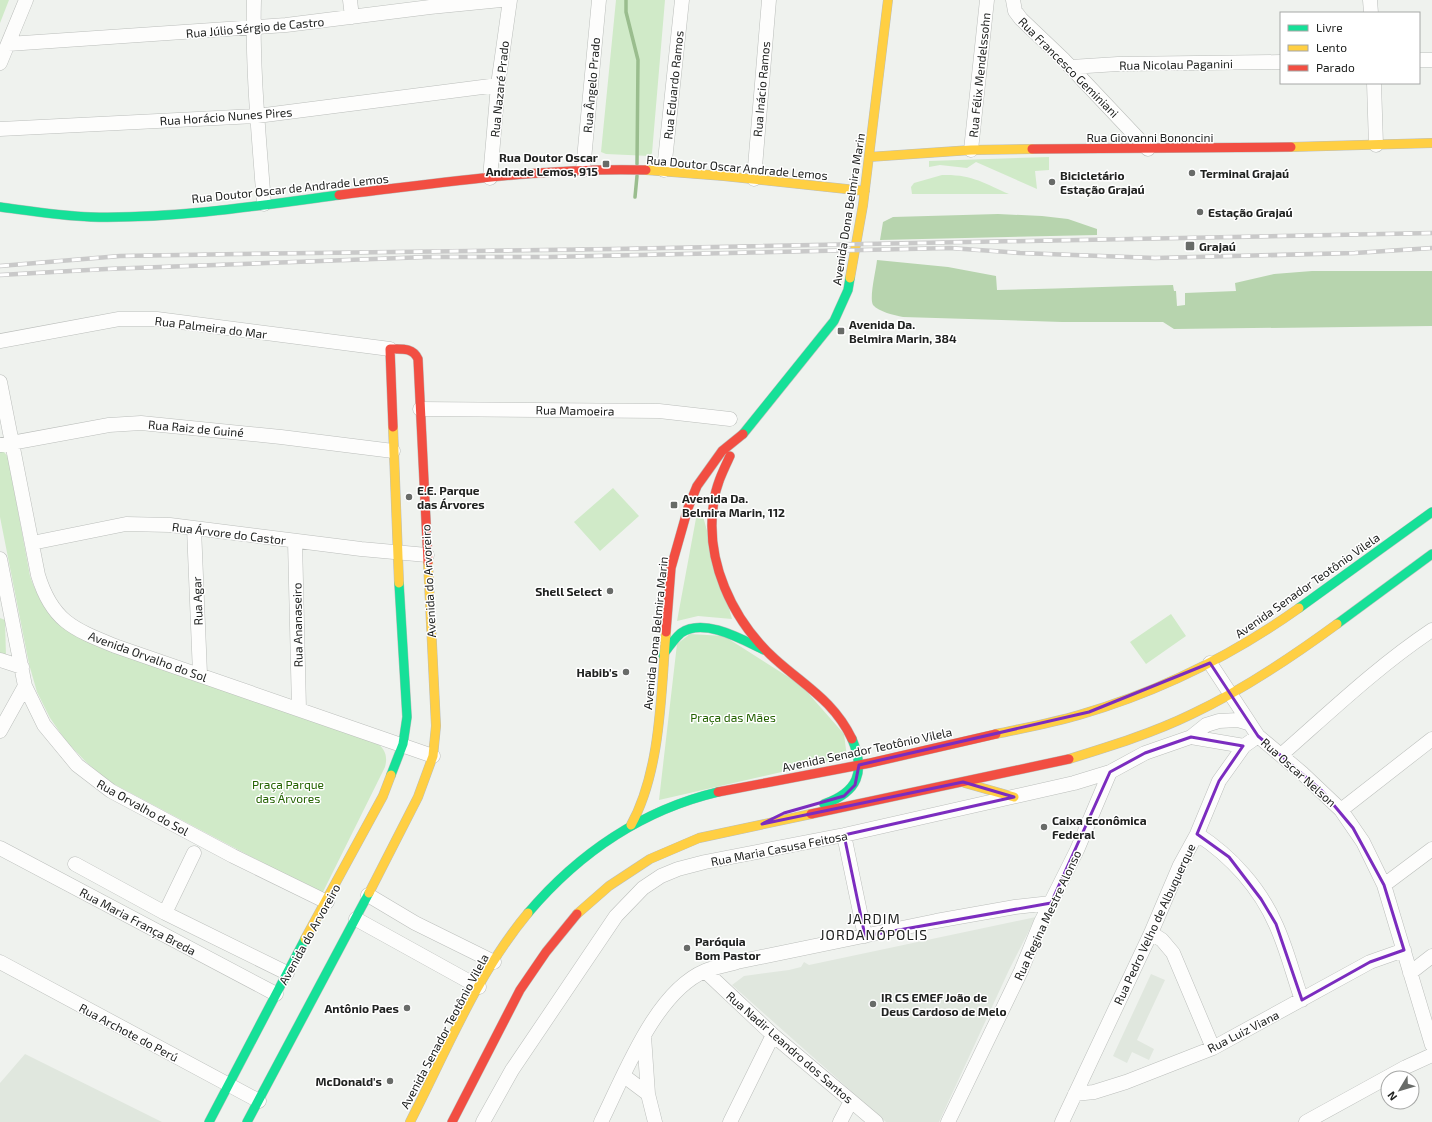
<svg xmlns="http://www.w3.org/2000/svg" width="1432" height="1122" font-family="'Exo 2',sans-serif">
<style>
.built{fill:#e0e7de}
.green{fill:#d0eac8}
.forest{fill:#b7d4ae}
.lines{fill:none;stroke-linecap:round;stroke-linejoin:round}
.stream{stroke:#9abd8e;stroke-width:3.5}
.street-casing{stroke:#bbbebb;stroke-width:15}
.fast-casing{stroke:#bbbebb;stroke-width:10}
.slow-casing{stroke:#bbbebb;stroke-width:10}
.jam-casing{stroke:#bbbebb;stroke-width:10}
.street{stroke:#fdfdfc;stroke-width:14}
.fast{stroke:#16e098;stroke-width:9}
.slow{stroke:#ffcf43;stroke-width:9}
.jam{stroke:#f24e42;stroke-width:9}
.rail-casing{stroke:#c9c9c9;stroke-width:4.5}
.rail{stroke:#fff;stroke-width:3;stroke-dasharray:9;stroke-linecap:butt}
.marked{fill:none;stroke:#7b2cbf;stroke-width:3;stroke-linejoin:round}
.poi-dot{fill:#686b68;stroke:#fff;stroke-width:1.5}
.labels{text-anchor:middle;dominant-baseline:central;stroke-width:3;stroke-linejoin:round;paint-order:stroke}
.street-label{font-size:12px;fill:#202220;stroke:#fff}
.poi-label{font-size:12px;font-weight:bold;fill:#202220;stroke:#fff;text-anchor:start}
.park-label{font-size:12px;fill:#236200;stroke:#fff}
.quarter-label{font-size:14px;letter-spacing:1px;fill:#202220;stroke:#fff}
</style>
<rect width="100%" height="100%" fill="#eff2ee"/>
<!-- built -->
<path class="built" d="M1036 917 1009 970 939 1122H886L732 985 744 976 789 970 801 967 804 962 809 965Z
M1151 974 1165 980 1137 1040 1154 1049 1149 1060 1132 1052 1127 1063 1113 1056Z
M25 1054 162 1122H0V1083Z"/>
<!-- green -->
<path class="green" d="M0 0H9L0 23Z
M616 0H665L652 153 650 156 606 154 601 152Z
M1049 157V170L1035 171 1037 189 976 162 967 168 940 165 929 167V161Z
M942 175C971 174 984 183 1009 194H912L911 187 914 183Z
M0 451 4 452 8 457 30 576C39 603 54 622 78 637L375 742C385 748 388 756 385 767L322 894 108 781 86 762 66 741 50 718 37 692 29 664 0 517Z
M613 488 639 516 600 551 574 522Z
M701 509 702 513 732 619 698 616 677 621 697 513Z
M1171 614 1186 636 1146 664 1130 642Z
M0 618 5 620 6 657 0 655Z
M690 634 724 636 801 685 844 734 847 757 659 800 677 644Z"/>
<!-- forest -->
<path class="forest" d="M998 214 1042 216 1068 219 1097 229V235L880 240 883 222 893 217Z
M877 260 948 267 996 276 997 290C1056 289 1114 286 1173 285L1174 291H1176L1177 306 1185 305V293L1236 291 1235 283 1274 274 1312 271H1432V326L1174 329 1163 322H1062L903 317C894 315 879 312 873 305 869 298 876 270 877 260Z"/>
<g class="lines">
<!-- stream -->
<path class="stream" d="M626 0V12L638 60 637 164
M635 197 637 176"/>
<!-- street casing -->
<g class="street-casing">
<path id="street" d="M254 0C252 68 259 137 264 204
M350 0 352 17
M1013 0 1015 11 1021 19 1063 59 1148 149
M1370 0 1371 13
M8 44 286 25 430 7 501 0
M1419 60H1432
M0 63 26 0
M1071 67 1118 64 1281 62
M1374 83 1376 145
M0 129 257 116 498 85
M971 150 987 0
M583 170 599 0
M664 170 682 0
M490 178 498 85 510 0
M754 179 769 0
M0 341 119 319H157L390 349
M0 382 38 575C52 621 73 629 115 646L433 756
M420 409 659 411 730 419
M0 445 109 425 141 423 281 437 393 451
M194 528 200 674
M295 541 299 709
M32 543 126 524 170 525 361 549 427 555
M0 559 25 686 44 725 77 765 111 791 233 856 327 902
M0 660 22 667
M1210 663 1258 736 1302 773 1341 810 1363 842 1384 885 1432 1045
M0 731 25 686
M1191 737 1244 746
M1281 755C1330 712 1378 666 1432 630
M1341 810 1432 739
M1197 834C1231 856 1260 888 1276 925 1287 949 1293 975 1302 1000
M844 835 865 936
M0 848 276 994
M75 864 165 913 287 973
M1384 885 1432 849
M368 895 415 923 494 962
M165 913 194 853
M356 919 479 987
M1151 933 1162 940 1173 953 1213 1048
M0 962 259 1101
M705 971 773 1035 876 1122
M1410 973 1432 956
M644 1036 648 1094 655 1122
M624 1076 648 1094
M1075 1094 1094 1092 1126 1082 1213 1048 1370 962 1404 950
M483 1122 512 1070 616 916 643 888 661 876 678 869 705 862 844 835 1074 783 1110 772 1145 753 1191 737 1206 725 1219 721 1238 720 1248 723
M601 1122C624 1076 655 992 705 971 715 967 727 965 737 962L936 921 1015 907 1051 903
M730 1122 773 1035
M840 1122 851 1101
M948 1122 1021 971 1041 922 1077 850 1110 772
M1062 1122 1151 933 1180 865 1197 834 1219 781 1244 746 1258 736
M1306 1122 1406 1067 1432 1055"/>
</g>
<!-- fast casing -->
<g class="fast-casing">
<path id="fast" d="M0 207C30 211 60 216 91 217 173 219 258 206 339 195
M743 434 834 321 848 290 850 278
M1299 608 1432 512
M1337 624 1432 554
M663 655C668 648 674 639 681 633 704 617 743 640 764 650
M391 775 403 744 407 717 399 583
M824 804C858 792 866 772 852 739
M528 913C578 854 642 810 718 792
M209 1122 305 939
M247 1122 369 893"/>
</g>
<!-- slow casing -->
<g class="slow-casing">
<path id="slow" d="M1291 147 1432 143
M869 157 971 150 1032 149
M646 170 724 176 865 191
M850 278 863 205 888 0
M393 427 399 583
M996 734C1024 728 1052 723 1079 715 1158 692 1233 655 1299 608
M1069 759C1111 746 1153 733 1192 714 1243 690 1292 657 1337 624
M965 783 1014 797
M631 825C661 771 661 693 666 632
M369 893 418 797 433 756 436 726 428 562
M577 914 609 886 650 859 699 838 811 814
M305 939 383 796 391 775
M410 1122C446 1052 477 974 528 913"/>
</g>
<!-- jam casing -->
<g class="jam-casing">
<path id="jam" d="M1032 149 1291 147
M339 195C441 183 543 167 646 170
M393 427 390 349C401 349 413 347 418 359L428 562
M730 456C723 471 716 485 714 501 704 560 732 620 775 659 805 686 834 701 852 739
M666 632 671 568 688 508 697 486 722 451 743 434
M718 792 870 763 996 734
M811 814 1069 759
M452 1122 520 990 546 952 577 914"/>
</g>
<!-- street -->
<use href="#street" class="street"/>
<!-- fast -->
<use href="#fast" class="fast"/>
<!-- slow -->
<use href="#slow" class="slow"/>
<!-- jam -->
<use href="#jam" class="jam"/>
<!-- rail casing -->
<g class="rail-casing">
<path id="rail" d="M0 266 120 256 240 254 614 249 1432 233
M0 275 106 269 427 257H549L950 248 1020 253 1155 258 1355 253 1432 248"/>
</g>
<!-- rail -->
<use href="#rail" class="rail"/>
</g>
<!-- marked area -->
<path class="marked" d="M1210 663 1258 736 1322 791 1353 828 1384 885 1404 950 1370 962 1302 1000 1276 924 1261 899 1229 857 1197 834 1219 781 1243 746 1191 737 1145 753 1110 772 1051 903 865 936 844 835 1014 797 963 782 762 824 784 813 844 796 855 785 859 765 1089 712Z"/>
<!-- markers -->
<g class="poi-dot">
<rect x="602" y="160" width="8" height="8" rx="2"/>
<circle cx="1192" cy="173" r="4"/>
<circle cx="1052" cy="182" r="4"/>
<circle cx="1200" cy="212" r="4"/>
<rect x="1185" y="241" width="10" height="10" rx="2"/>
<rect x="837" y="327" width="8" height="8" rx="2"/>
<circle cx="409" cy="497" r="4"/>
<rect x="670" y="501" width="8" height="8" rx="2"/>
<circle cx="610" cy="591" r="4"/>
<circle cx="626" cy="672" r="4"/>
<circle cx="1044" cy="827" r="4"/>
<circle cx="687" cy="948" r="4"/>
<circle cx="873" cy="1004" r="4"/>
<circle cx="407" cy="1008" r="4"/>
<circle cx="390" cy="1081" r="4"/>
</g>
<g class="labels">
<!-- street labels -->
<g class="street-label">
<text transform="translate(255 27) rotate(-5)">Rua Júlio Sérgio de Castro</text>
<text transform="translate(1176 64) rotate(-1)">Rua Nicolau Paganini</text>
<text transform="translate(1069 67) rotate(45)">Rua Francesco Geminiani</text>
<text transform="translate(979 75) rotate(-84)">Rua Félix Mendelssohn</text>
<text transform="translate(591 85) rotate(-85)">Rua Ângelo Prado</text>
<text transform="translate(673 85) rotate(-84)">Rua Eduardo Ramos</text>
<text transform="translate(499 89) rotate(-84)">Rua Nazaré Prado</text>
<text transform="translate(761 89) rotate(-85)">Rua Inácio Ramos</text>
<text transform="translate(226 116) rotate(-4)">Rua Horácio Nunes Pires</text>
<text x="1150" y="137">Rua Giovanni Bononcini</text>
<text transform="translate(737 167) rotate(5)">Rua Doutor Oscar Andrade Lemos</text>
<text transform="translate(290 188) rotate(-6)">Rua Doutor Oscar de Andrade Lemos</text>
<text transform="translate(848 209) rotate(-81)">Avenida Dona Belmira Marin</text>
<text transform="translate(211 327) rotate(7)">Rua Palmeira do Mar</text>
<text transform="translate(575 410) rotate(1)">Rua Mamoeira</text>
<text transform="translate(196 428) rotate(5)">Rua Raiz de Guiné</text>
<text transform="translate(229 533) rotate(7)">Rua Árvore do Castor</text>
<text transform="translate(428 581) rotate(-93)">Avenida do Arvoreiro</text>
<text transform="translate(1307 585) rotate(-35)">Avenida Senador Teotônio Vilela</text>
<text transform="translate(197 601) rotate(-92)">Rua Agar</text>
<text transform="translate(297 625) rotate(-91)">Rua Ananaseiro</text>
<text transform="translate(655 633) rotate(-84)">Avenida Dona Belmira Marin</text>
<text transform="translate(148 656) rotate(20)">Avenida Orvalho do Sol</text>
<text transform="translate(867 749) rotate(-12)">Avenida Senador Teotônio Vilela</text>
<text transform="translate(1299 772) rotate(42)">Rua Oscar Nelson</text>
<text transform="translate(143 807) rotate(29)">Rua Orvalho do Sol</text>
<text transform="translate(779 848) rotate(-11)">Rua Maria Casusa Feitosa</text>
<text transform="translate(1047 915) rotate(-65)">Rua Regina Mestre Alonso</text>
<text transform="translate(138 921) rotate(28)">Rua Maria França Breda</text>
<text transform="translate(1154 924) rotate(-65)">Rua Pedro Velho de Albuquerque</text>
<text transform="translate(309 934) rotate(-61)">Avenida do Arvoreiro</text>
<text transform="translate(444 1031) rotate(-62)">Avenida Senador Teotônio Vilela</text>
<text transform="translate(1243 1031) rotate(-27)">Rua Luiz Viana</text>
<text transform="translate(129 1032) rotate(28)">Rua Archote do Perú</text>
<text transform="translate(790 1047) rotate(41)">Rua Nadir Leandro dos Santos</text>
</g>
<!-- poi labels -->
<g class="poi-label">
<text x="598" y="157" text-anchor="end">Rua Doutor Oscar<tspan x="598" dy="14">Andrade Lemos, 915</tspan></text>
<text x="1200" y="173">Terminal Grajaú</text>
<text x="1060" y="175">Bicicletário<tspan x="1060" dy="14">Estação Grajaú</tspan></text>
<text x="1208" y="212">Estação Grajaú</text>
<text x="1199" y="246">Grajaú</text>
<text x="849" y="324">Avenida Da.<tspan x="849" dy="14">Belmira Marin, 384</tspan></text>
<text x="417" y="490">E.E. Parque<tspan x="417" dy="14">das Árvores</tspan></text>
<text x="682" y="498">Avenida Da.<tspan x="682" dy="14">Belmira Marin, 112</tspan></text>
<text x="602" y="591" text-anchor="end">Shell Select</text>
<text x="618" y="672" text-anchor="end">Habib's</text>
<text x="1052" y="820">Caixa Econômica<tspan x="1052" dy="14">Federal</tspan></text>
<text x="695" y="941">Paróquia<tspan x="695" dy="14">Bom Pastor</tspan></text>
<text x="881" y="997">IR CS EMEF João de<tspan x="881" dy="14">Deus Cardoso de Melo</tspan></text>
<text x="399" y="1008" text-anchor="end">Antônio Paes</text>
<text x="382" y="1081" text-anchor="end">McDonald's</text>
</g>
<!-- park labels -->
<g class="park-label">
<text x="733" y="717">Praça das Mães</text>
<text x="288" y="784">Praça Parque<tspan x="288" dy="14">das Árvores</tspan></text>
</g>
<!-- quarter labels -->
<g class="quarter-label">
<text x="874" y="918">JARDIM<tspan x="874" dy="16">JORDANÓPOLIS</tspan></text>
</g>
</g>
<!-- legend -->
<rect x="1280" y="12" width="140" height="72" fill="#ffffff" stroke="#a6a7a6"/>
<rect x="1288" y="25" width="20" height="6" fill="#16e098" stroke="#a6a7a6"/>
<text x="1316" y="32" font-size="12" fill="#202220">Livre</text>
<rect x="1288" y="45" width="20" height="6" fill="#ffcf43" stroke="#a6a7a6"/>
<text x="1316" y="52" font-size="12" fill="#202220">Lento</text>
<rect x="1288" y="65" width="20" height="6" fill="#f24e42" stroke="#a6a7a6"/>
<text x="1316" y="72" font-size="12" fill="#202220">Parado</text>
<!-- north arrow -->
<g transform="translate(1400 1090) rotate(232)"><circle r="19" fill="#ffffff" stroke="#a6a7a6"/>
<path d="M0-3L7 15L0 10L-7 15Z" fill="#686b68"/>
<text y="-6" font-size="11" font-weight="bold" text-anchor="middle" fill="#202220">N</text>
</g>
</svg>
